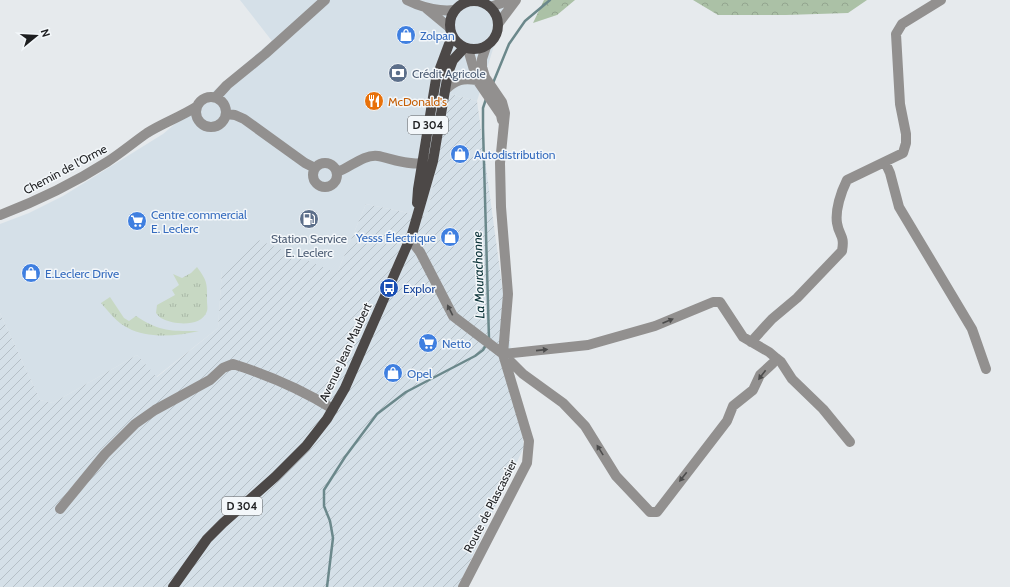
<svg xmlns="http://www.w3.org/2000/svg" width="1010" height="587" font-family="Cabin,sans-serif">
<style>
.built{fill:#d5e0e8}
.industrial{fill:url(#industrial-furrows)}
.grass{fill:url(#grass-tufts)}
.forest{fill:url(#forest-crowns)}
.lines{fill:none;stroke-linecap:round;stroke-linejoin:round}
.stream{stroke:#6b888b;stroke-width:2.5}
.minor{stroke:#92908f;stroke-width:10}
.major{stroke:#4c4847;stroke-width:10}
.oneway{fill:#4c4c4c}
.labels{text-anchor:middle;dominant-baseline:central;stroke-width:3;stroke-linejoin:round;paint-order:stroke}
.shield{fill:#f3f7fa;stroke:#5d5f61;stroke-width:1}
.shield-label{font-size:11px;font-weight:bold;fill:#1d1e20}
.shop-label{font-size:12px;fill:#366cbe;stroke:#f3f7fa;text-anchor:start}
.service-label{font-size:12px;fill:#4e5e75;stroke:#f3f7fa;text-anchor:start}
.food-label{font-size:12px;fill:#c56008;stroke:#f3f7fa;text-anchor:start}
.street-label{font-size:12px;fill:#1d1e20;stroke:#f3f7fa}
.transit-label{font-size:12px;fill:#164399;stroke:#f3f7fa;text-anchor:start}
.water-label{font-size:13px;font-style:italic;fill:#0a3237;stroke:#f3f7fa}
</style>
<defs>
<pattern id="industrial-furrows" width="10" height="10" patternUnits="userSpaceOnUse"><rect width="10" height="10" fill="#d5e0e8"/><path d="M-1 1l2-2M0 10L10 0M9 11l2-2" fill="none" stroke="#b6c0c7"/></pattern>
<pattern id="grass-tufts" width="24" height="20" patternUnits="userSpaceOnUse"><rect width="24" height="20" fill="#c7d8c3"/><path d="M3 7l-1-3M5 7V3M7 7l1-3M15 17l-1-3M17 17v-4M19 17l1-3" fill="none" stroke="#aab9a7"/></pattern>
<pattern id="forest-crowns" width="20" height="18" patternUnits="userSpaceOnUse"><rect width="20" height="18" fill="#abc1a6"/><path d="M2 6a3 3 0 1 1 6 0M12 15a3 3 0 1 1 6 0" fill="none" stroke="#93a58f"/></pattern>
</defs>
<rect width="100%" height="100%" fill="#e6eaed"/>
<!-- built -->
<path class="built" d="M240 0H508L477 101 450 94 427 217 366 204 337 273 222 270 218 328 156 377 137 355 53 403 40 400 0 313V224L29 213 63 196 163 134 272 41Z"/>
<!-- industrial -->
<path class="industrial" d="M450 94 477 101 524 447 458 587H0V313L40 400 53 403 137 355 157 377 218 328 222 270 256 239 337 273 366 204 427 217Z"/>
<!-- grass -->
<path class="grass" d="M197 267C208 282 207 284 207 301 207 304 208 309 207 311 202 327 175 325 163 319 160 318 158 315 156 313L157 305 175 295 172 290 179 285 173 274 182 278 191 273Z
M110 297 124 318 129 321 136 316C160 332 171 331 199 331 177 336 148 339 128 328 117 323 109 312 101 303Z"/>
<!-- forest -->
<path class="forest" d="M544 0H575L557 15 533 23Z
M693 0H867L848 13 786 15H718Z"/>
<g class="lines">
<!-- stream -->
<path class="stream" d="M493 83 509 44 525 21 550 0
M486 99 483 108V128L489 339
M327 587 333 538 330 521 324 506V490L345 457 377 414 406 392 475 356 483 350 486 345"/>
<!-- minor -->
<path class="minor" d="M407 0C423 8 438 12 455 10
M490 7 511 0
M427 9 450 28
M498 24 516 0
M468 49 477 80 501 115 502 120
M445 90C456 79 463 78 477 80
M196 112a15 15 0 1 1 30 0a15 15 0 1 1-30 0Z
M216 97 227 85 265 54 325 0
M226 114 235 115 244 119 305 163 315 168
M885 162 890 173 899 207 972 329 986 369
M313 175a12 12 0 1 1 24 0a12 12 0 1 1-24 0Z
M337 172C350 168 363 154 378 156 390 158 420 170 428 159
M0 215C37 201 74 183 107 162 121 153 134 142 147 133 163 123 180 117 196 107
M410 239 420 252 453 316 503 354 523 374 563 403 585 426 616 476 650 512H657L727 421 733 406 753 390 760 375 773 363 776 358 769 352 743 337 720 302H713L655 326 588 345 503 354
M751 342 772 319 797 298 842 251C845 235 839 236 837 223 835 210 841 192 847 180L903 153 906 143V134L900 104 896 34 902 24 941 0
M776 358 781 362 792 379 823 409 850 442
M60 509 105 454 135 424 155 410 210 380 223 368 233 364C268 375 301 389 333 409
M463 587 527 463 529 441 503 354 508 294 501 207 500 163 505 113 502 102 485 77 482 67V59L486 47"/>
<!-- major -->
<path class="major" d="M450 25a24 24 0 1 1 48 0a24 24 0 1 1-48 0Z
M417 203 418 189 436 79 452 36
M173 587 207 539 223 523 275 477 306 446 327 419 345 388 412 234 433 161 448 73 453 60 464 48"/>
</g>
<!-- one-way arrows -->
<defs><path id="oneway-solid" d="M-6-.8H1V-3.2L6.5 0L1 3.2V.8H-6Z"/></defs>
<g class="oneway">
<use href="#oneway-solid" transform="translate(450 310) rotate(-117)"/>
<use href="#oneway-solid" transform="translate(668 321) rotate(-23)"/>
<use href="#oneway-solid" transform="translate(542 350) rotate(-6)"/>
<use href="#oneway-solid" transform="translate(762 375) rotate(127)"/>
<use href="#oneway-solid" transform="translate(600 450) rotate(-122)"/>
<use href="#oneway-solid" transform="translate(683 477) rotate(128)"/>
</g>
<!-- icons -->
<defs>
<g id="shop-disc" transform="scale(1)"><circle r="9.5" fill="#3f7fe0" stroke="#f3f7fa"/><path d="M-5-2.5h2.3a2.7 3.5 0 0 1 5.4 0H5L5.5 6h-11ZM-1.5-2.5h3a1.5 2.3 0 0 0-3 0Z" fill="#fff"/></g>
<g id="bank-disc" transform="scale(1)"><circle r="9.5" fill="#5c6f8a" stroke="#f3f7fa"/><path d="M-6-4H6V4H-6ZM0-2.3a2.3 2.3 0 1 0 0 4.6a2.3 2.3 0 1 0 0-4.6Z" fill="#fff"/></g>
<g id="restaurant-disc" transform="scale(1)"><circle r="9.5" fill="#e8710a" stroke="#f3f7fa"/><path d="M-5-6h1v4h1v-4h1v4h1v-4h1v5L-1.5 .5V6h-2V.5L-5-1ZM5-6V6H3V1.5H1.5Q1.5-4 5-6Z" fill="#fff"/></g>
<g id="fuel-disc" transform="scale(1)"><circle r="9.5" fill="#5c6f8a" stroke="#f3f7fa"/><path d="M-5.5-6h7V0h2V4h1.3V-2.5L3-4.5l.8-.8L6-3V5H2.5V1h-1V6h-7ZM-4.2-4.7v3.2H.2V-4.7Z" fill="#fff"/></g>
<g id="supermarket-disc" transform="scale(1)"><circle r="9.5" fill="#3f7fe0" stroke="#f3f7fa"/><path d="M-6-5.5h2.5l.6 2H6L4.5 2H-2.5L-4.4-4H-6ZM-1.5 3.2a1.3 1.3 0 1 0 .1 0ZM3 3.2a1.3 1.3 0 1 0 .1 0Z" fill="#fff"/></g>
<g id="bus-disc" transform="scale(1)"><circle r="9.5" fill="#1a4fb4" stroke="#f3f7fa"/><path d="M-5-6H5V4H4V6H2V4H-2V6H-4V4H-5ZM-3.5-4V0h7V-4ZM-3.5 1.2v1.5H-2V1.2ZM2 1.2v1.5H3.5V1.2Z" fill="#fff"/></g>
</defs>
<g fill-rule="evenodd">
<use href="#shop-disc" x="406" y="35"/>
<use href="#bank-disc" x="398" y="73"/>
<use href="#restaurant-disc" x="374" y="101"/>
<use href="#shop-disc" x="460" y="154"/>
<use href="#fuel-disc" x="309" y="219"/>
<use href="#supermarket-disc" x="137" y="221"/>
<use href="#shop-disc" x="450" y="237"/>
<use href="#shop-disc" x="31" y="273"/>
<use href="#bus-disc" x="389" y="288"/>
<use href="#supermarket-disc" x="428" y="343"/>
<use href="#shop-disc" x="393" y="373"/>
</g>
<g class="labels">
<!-- shield labels -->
<g class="shield">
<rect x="408" y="116" width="40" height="18" rx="3"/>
<rect x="222" y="497" width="40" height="18" rx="3"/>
</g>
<g class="shield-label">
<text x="428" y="125">D 304</text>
<text x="242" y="506">D 304</text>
</g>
<!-- shop labels -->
<g class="shop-label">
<text x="420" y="35">Zolpan</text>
<text x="474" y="154">Autodistribution</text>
<text x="151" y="214">Centre commercial<tspan x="151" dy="14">E. Leclerc</tspan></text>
<text x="436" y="237" text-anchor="end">Yesss Électrique</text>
<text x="45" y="273">E.Leclerc Drive</text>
<text x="442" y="343">Netto</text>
<text x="407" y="373">Opel</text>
</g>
<!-- service labels -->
<g class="service-label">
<text x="412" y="73">Crédit Agricole</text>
<text x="309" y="238" text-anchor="middle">Station Service<tspan x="309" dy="14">E. Leclerc</tspan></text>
</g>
<!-- food labels -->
<g class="food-label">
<text x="388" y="101">McDonald's</text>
</g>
<!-- street labels -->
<g class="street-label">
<text transform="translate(65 169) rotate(-28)">Chemin de l'Orme</text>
<text transform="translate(345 352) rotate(-65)">Avenue Jean Maubert</text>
<text transform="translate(490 506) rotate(-63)">Route de Plascassier</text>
</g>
<!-- transit labels -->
<g class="transit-label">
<text x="403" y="288">Explor</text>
</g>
<!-- water labels -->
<g class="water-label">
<text transform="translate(478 275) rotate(-92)">La Mourachonne</text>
</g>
</g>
<!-- north arrow -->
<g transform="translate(36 36) rotate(72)" stroke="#f3f7fa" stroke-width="3" paint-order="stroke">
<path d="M0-3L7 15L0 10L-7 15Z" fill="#1d1e20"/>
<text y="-6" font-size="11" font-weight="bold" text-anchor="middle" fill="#1d1e20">N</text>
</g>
</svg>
